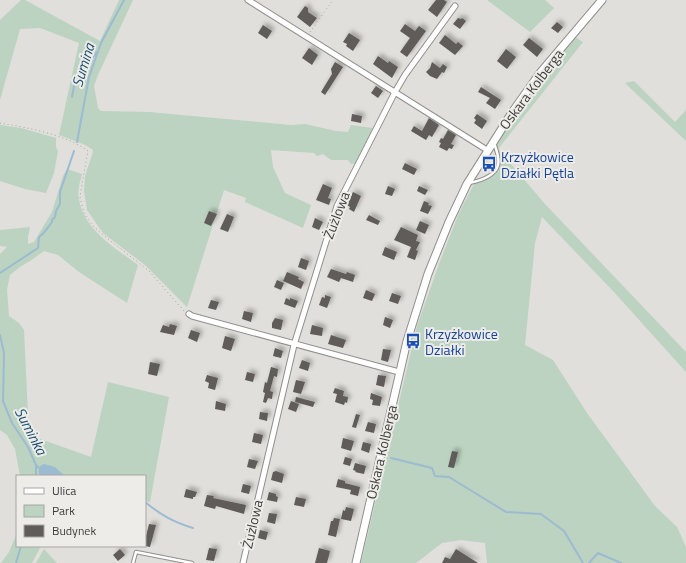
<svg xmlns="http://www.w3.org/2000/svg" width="686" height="563" font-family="'Titillium Web',sans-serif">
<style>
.green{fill:#bbd3c0}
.water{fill:#9cbbd1}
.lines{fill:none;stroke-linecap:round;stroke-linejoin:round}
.stream{stroke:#9cbbd1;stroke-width:2}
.building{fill:#5f5c5a;filter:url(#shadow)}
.service-casing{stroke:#908f8c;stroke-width:4.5}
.minor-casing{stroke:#908f8c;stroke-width:7}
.secondary-casing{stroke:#908f8c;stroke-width:9}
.path{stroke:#a6a6a3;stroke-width:1;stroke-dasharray:1 3;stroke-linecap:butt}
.service{stroke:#fff;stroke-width:2.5}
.minor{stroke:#fff;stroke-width:5}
.secondary{stroke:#fff;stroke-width:7}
.labels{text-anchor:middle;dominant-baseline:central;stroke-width:4;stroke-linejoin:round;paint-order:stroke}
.street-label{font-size:14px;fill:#3d3d3b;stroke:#edece9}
.transit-label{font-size:14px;fill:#164399;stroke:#edece9;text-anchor:start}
.water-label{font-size:15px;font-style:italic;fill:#1b4f6f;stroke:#edece9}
</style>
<defs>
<filter id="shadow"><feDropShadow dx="3" dy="-3" stdDeviation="2" flood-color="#0004"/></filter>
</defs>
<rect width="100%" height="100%" fill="#e0dfdb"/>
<!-- green -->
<path class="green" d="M21 0H25L100 41 119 0H133L98 75 94 86 98 108 101 111 149 112 291 125 305 124 336 131 348 132 351 125 373 128 356 163 351 164 348 160H331L323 154 317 156 314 153 271 150 273 167 285 193 311 205 303 228 245 202 246 198 224 190 187 307 145 265 103 233 87 210 84 191 85 176 93 152 92 149 83 144 59 135 79 43 40 28 20 29 0 100V20Z
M487 0H545L554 8 530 32Z
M575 37 583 42 498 149 545 204 686 352V372L613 291 542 217 535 243 525 345 553 360 587 413 655 506 677 527 686 547V563H487L485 543 461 540 442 543 416 563H361L417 326 439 264 459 213 475 182 494 173 498 165V159L495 145 542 76Z
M634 81 675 122 686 110V141L625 83Z
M0 125 21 128 56 138V147L58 151 54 173 46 193 25 189 0 181Z
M67 169 82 174C80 182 77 191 79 199 84 230 115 248 138 265L127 303 79 272 58 255 44 251 30 261 20 267 10 275 7 290 9 316 19 323 24 330 29 435 91 457 108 382 169 397 150 502 145 501V476H20L15 449 7 435 0 430V254L7 247 0 246V230L30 227 28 237V244L34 242 52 212 63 176Z
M17 533V546H41L32 563H1L9 552Z
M44 549 57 563H36Z"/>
<!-- water -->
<path class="water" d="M44 464 55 467 65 476H42L39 474C38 469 39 466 44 464Z"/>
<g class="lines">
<!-- stream -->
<path class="stream" d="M72 97 75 81 78 74 97 52
M77 142 89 77 101 43 124 0
M0 273 38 248 39 237C44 234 48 227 52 222V220L55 217 56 211 60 204V192L74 151
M0 335 4 353 3 401 12 423 28 447 36 465 39 468
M391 458 432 468 435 476 449 477 506 512 541 514 564 531 583 563
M36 476V465
M145 502C161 515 173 522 193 528
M16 563 21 546
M589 563 598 553 621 563"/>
</g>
<!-- building -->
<path class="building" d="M436 0H444L447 2 437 17 428 10Z
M305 6 308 8V12L317 18 310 27 297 17Z
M458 18 461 19 462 18 466 21 460 29 453 24Z
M557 22 563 27 558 33 551 28Z
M405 24 415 31 419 26 426 31 407 57 400 52 410 38 400 31Z
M263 25 272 31 267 39 258 33Z
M349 33 360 40 353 51 346 46 347 44 343 42Z
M445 35 456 44 458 42 463 46 455 55 439 43Z
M529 38 543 49 537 57 523 45Z
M309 48 318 55 312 65 302 58Z
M506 49 516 57 507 69 497 61Z
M378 56 388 63 389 61 398 67 392 78 373 64Z
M335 62 343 67 325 95 321 92 332 74 331 69Z
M432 62 440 68 443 64 447 67 444 73 442 72 437 79 430 76 426 72 430 68Z
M376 86 383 91 378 98 371 93Z
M481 87 501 100 495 109 486 103 490 98 478 92Z
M352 114 362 116 361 123 351 121Z
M477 114 487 121 482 129 474 123 476 120 474 118Z
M429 118 439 125 432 137 429 135 426 140 411 131 414 126 422 131Z
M448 130 456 135 451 144 454 145 452 149 449 148 447 151 439 147 441 143 439 142 441 138 443 139Z
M405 163 417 169 414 175 402 169Z
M323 184 332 188 328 198 331 199 329 205 316 200Z
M388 186 395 189 392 196 385 194Z
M419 186 428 190 425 195 417 191Z
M353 192 361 196 354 212 349 209 350 207 347 205Z
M424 201 429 203 428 205 432 206 428 214 420 211Z
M209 211 217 214 211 226 204 223Z
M227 214 234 217 228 232 220 229Z
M369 215 380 221 378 225 366 220Z
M315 218 323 222 319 230 312 227Z
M420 221 429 225 425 234 416 230Z
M401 227 418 235 416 241 420 242 416 250 418 251 415 260 407 257 411 247 394 240Z
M385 247 397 252 394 260 382 255Z
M301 258 309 261 306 270 298 267Z
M331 269 346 274 347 272 355 275 353 282 341 278 339 282 327 277Z
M287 272 299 277 298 279 304 282 301 289 283 281Z
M277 280 284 283 281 290 274 287Z
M366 290 375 294 372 301 363 298Z
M392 293 401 296 398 304 389 301Z
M325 295 331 297 327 308 319 305 322 297 325 298Z
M286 298 290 300V298L298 301 295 308 284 304Z
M211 300 219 302 216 310 208 308Z
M244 311 253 313 251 322 242 319Z
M385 317 393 320 390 328 383 325Z
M275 318 283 320 281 330 272 328V323Z
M170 324 177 326 174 335 160 332 163 325 169 327Z
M312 325 323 328 322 336 310 334Z
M191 330 200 333 197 342 188 338Z
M331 335 346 340 343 348 328 344Z
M225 336 235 339 231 351 222 348Z
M275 348 283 351 281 358 273 356Z
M383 349 391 350 388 362 381 360Z
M302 360 310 363 308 371 299 368Z
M150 362 160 364 157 376 148 374Z
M271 367 278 369 277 377 274 376 270 391 273 392 272 399 268 398 266 403 263 402 265 393 263 392 265 382 267 383Z
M247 372 255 374 253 382 245 380Z
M207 375 218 378 215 390 208 388 209 383 205 381Z
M378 375 386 376 384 387 376 385Z
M296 380 305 382 301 394 293 392Z
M335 388 344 391 343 396 348 397 347 403 345 402 344 405 335 402 337 394 333 393Z
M371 393 382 397 380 406 372 405 373 400 370 399Z
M296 397 315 402 313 407 295 402Z
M216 401 226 404 225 411 215 409Z
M291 401 299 404 296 412 288 409Z
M260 412 268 413 267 421 259 419Z
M356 414 360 415 356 428 352 427Z
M368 422 376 424 374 433 365 431Z
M254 433 263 435 261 444 252 442Z
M343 438 354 441 351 451 341 448Z
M363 442 371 444 369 453 361 450Z
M452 451 458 452 454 468 448 467Z
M345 457 352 459 350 466 343 464Z
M249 459 258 461 255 469 247 467Z
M355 463 366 466 364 474 355 472 356 471 353 470Z
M276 471 284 474 282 483 271 480 273 472Z
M338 479 345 481V483L360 487 358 496 350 494 351 490 336 487Z
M243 484 251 486 249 494 241 492Z
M186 489 197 492 195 497H193V499L184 497Z
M269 492 276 494V496L278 497 277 502 267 500Z
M207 495 214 496 213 498 246 505 244 514 216 506 215 509 204 506Z
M296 497 306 499 304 507 294 505Z
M346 507 354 509 351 521 341 519 343 510 345 511Z
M269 513 277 514 275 524 267 522Z
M334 518 340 519 336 537 328 535 331 521H333Z
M149 524 156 525 150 547 145 546V536H146Z
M260 530 268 532 266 540 258 538Z
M209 548 217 549 214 561 206 560Z
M319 548 330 551 327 563H315Z
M120 549 125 555 118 561 113 555Z
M456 549 478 563H442L445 557 450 559Z"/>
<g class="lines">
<!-- service casing -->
<g class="service-casing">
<path id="service" d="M469 183C479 181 495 177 498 165 500 158 496 149 494 143
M133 563 136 552 192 563"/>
</g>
<!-- minor casing -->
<g class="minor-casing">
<path id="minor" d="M248 0 487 150
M189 314 192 316 399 372
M243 563 294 345 337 206 395 92 405 75 455 6"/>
</g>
<!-- secondary casing -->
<g class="secondary-casing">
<path id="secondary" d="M356 563 407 341 428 274 449 222 467 184 513 111 540 73 602 0"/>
</g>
<!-- path -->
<path class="path" d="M310 32 333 0
M0 123C28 128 65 134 88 151L81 190 80 197 84 213 92 225 102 234 149 271 184 311"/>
<!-- service -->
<use href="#service" class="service"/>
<!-- minor -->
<use href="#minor" class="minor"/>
<!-- secondary -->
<use href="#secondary" class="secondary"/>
</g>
<!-- icons -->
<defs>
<g id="bus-bare" transform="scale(1.2)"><path d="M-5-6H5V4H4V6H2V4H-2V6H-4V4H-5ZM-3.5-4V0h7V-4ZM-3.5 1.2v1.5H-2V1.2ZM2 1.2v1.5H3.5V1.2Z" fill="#1a4fb4" stroke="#edece9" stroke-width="2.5" paint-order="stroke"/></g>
</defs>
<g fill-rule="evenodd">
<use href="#bus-bare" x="489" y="164"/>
<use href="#bus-bare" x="413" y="341"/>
</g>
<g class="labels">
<!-- street labels -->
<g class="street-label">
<text transform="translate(531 89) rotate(-53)">Oskara Kolberga</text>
<text transform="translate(336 215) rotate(-69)">Żużlowa</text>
<text transform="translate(381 452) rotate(-77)">Oskara Kolberga</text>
<text transform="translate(252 524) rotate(-77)">Żużlowa</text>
</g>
<!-- transit labels -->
<g class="transit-label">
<text x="501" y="156">Krzyżkowice<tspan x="501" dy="16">Działki Pętla</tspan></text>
<text x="425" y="333">Krzyżkowice<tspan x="425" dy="16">Działki</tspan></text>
</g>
<!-- water labels -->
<g class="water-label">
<text transform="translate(83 65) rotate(-73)">Sumina</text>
<text transform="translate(31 431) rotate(62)">Suminka</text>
</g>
</g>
<!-- legend -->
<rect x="16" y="475" width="130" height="72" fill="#edece9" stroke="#a7a6a3"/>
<rect x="24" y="488" width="20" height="6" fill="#ffffff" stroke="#a7a6a3"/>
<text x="52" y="495" font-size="12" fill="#3d3d3b">Ulica</text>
<rect x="24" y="505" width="20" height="12" fill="#bbd3c0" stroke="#a7a6a3"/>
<text x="52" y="515" font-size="12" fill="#3d3d3b">Park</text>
<rect x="24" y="525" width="20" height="12" fill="#5f5c5a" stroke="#a7a6a3"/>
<text x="52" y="535" font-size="12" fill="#3d3d3b">Budynek</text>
</svg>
